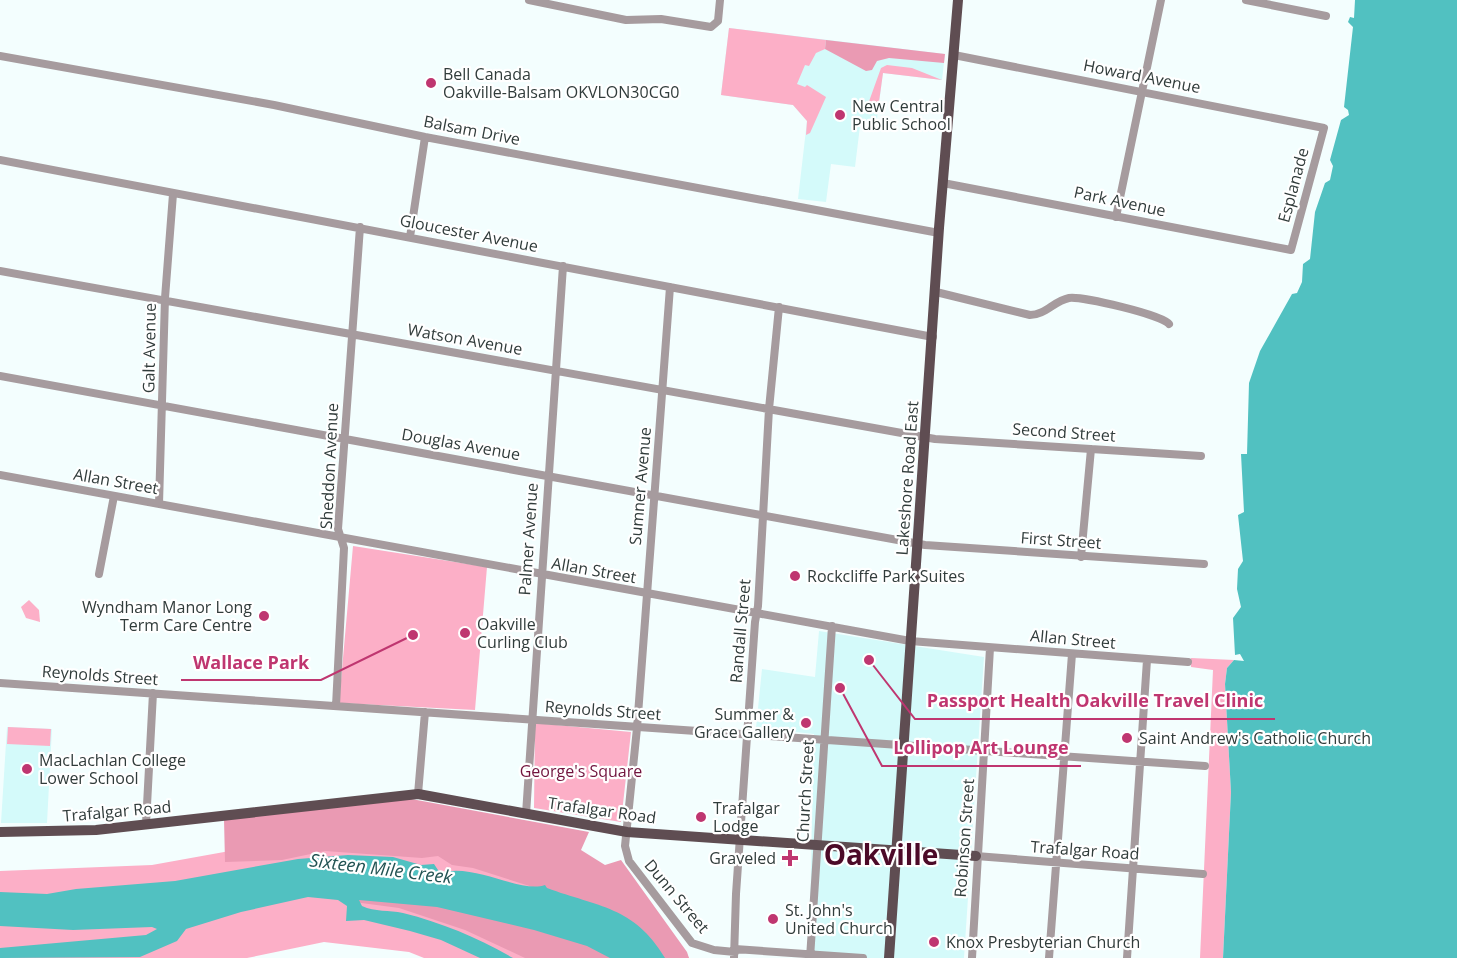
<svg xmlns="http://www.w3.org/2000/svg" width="1457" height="958" font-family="'Open Sans',sans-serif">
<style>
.built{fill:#d4fafa}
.green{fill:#fcafc7}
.forest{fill:#ea9ab3}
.water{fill:#51c1c1}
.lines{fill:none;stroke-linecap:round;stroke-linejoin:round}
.minor{stroke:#a69b9e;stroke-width:8}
.major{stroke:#5f4d52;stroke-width:10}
.poi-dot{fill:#bf3670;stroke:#fff;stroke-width:2}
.labels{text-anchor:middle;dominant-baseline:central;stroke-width:4.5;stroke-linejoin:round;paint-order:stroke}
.poi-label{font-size:16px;fill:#313c3b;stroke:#fff;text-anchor:start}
.street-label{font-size:16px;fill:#313c3b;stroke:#fff}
.park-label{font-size:16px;fill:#71143e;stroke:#fff}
.water-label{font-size:18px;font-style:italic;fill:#225353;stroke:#fff}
.town-label{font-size:28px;font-weight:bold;fill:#4c0a28;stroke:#fff}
.leader{fill:none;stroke:#bf3670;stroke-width:2}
.callout-dot{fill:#bf3670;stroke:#fff;stroke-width:2}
.callout-label{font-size:18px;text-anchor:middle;font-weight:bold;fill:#bf3670;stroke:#fff;stroke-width:4.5;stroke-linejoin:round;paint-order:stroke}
</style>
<rect width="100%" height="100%" fill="#f3fefe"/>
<!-- built -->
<path class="built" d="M729 28 945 54 942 80 883 73 876 127 860 126 855 167 831 164 826 202 798 199 807 121 793 105 721 95Z
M819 631 984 657 964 958H809L814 734 756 728 762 669 815 677Z
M7 727 52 729 47 823H1Z"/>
<!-- green -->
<path class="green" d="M729 28 826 40 825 49 816 53 809 66 805 65 797 84 805 87 807 85 826 97 810 133 806 135 807 121 793 105 721 95Z
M887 65 912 68 942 80 883 73 878 109 867 107 881 68Z
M353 546 487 567 475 710 339 703Z
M29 600 39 610 40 622 26 618 21 607Z
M1191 658 1234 660 1227 668 1225 684 1231 792 1223 958H1200L1213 670 1191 667Z
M535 723 631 732 621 822 534 808Z
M8 727 51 729 50 746 7 744Z
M323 834 437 837 654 912 689 958H424L409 952 324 942 247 958H0V871L152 865Z"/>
<!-- forest -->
<path class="forest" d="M826 40 945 54 944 63 889 58 877 61 872 70 866 71 825 49Z
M406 798 589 832 581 850 605 865 621 860 687 952 689 958H651L539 889 473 868 452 865 438 856 422 858 325 851 282 860 225 862 224 819Z
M365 892 412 894 580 937 612 958H525L465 930 399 908 354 902Z"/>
<!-- water -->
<path class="water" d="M1355 0H1457V958H1223L1231 792 1225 684 1227 668 1234 660 1244 661 1240 654 1235 655 1233 618 1241 607 1237 589 1238 569 1243 561 1238 515 1244 512 1241 454H1247L1249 383 1260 351 1292 294 1297 293 1302 282 1303 264 1310 259 1315 212 1325 183 1330 180 1333 166 1330 160 1341 120 1349 115 1348 110 1344 107 1353 27 1348 22 1350 17 1354 18Z
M348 855 393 857 421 865 434 864 440 873C474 862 521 894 545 885L547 888C598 907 634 906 665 958H610L587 946 534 930 437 907 359 900 362 906C375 912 389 910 403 913 443 923 478 938 513 958H480L441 940 410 931 364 920 346 921 347 906 338 900 308 897 241 912 186 929 177 941 140 957 0 958V948L146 935 157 929 152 927 73 930 0 926V892L47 894 76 889 175 881 298 859Z"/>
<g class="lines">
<!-- minor -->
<path class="minor" d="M529 0 626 20 661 19 711 27 718 21 720 0
M1246 0 1326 16
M0 56 274 105 425 137 939 233
M0 160 933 337
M943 183 1291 250 1324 128 954 55
M1116 217 1161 0
M410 237 425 137
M0 271 935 439 1201 456
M670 287 637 728 625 846 629 861 692 943 714 950 735 952
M936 292 1030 315C1045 315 1054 301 1069 298 1082 296 1163 315 1169 324
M0 376 925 545 1204 564
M0 475 910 641 1188 662
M159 504 165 298 173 194
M1081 557 1091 449
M99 574 114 496
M0 683 1205 766
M336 706 344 548 338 529 360 227
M418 794 425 712
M526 814 563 266
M146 824 153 693
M976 856 1203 874
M735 949 863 958
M734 958 736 894 755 622 758 606 769 409 779 307
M810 958 832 626
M972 958 990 648
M1049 958 1072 654
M1127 958 1147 660"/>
<!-- major -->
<path class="major" d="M0 832 96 830 418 794 627 832 976 856
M889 958 939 228 958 0"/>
</g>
<!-- markers -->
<g class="poi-dot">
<circle cx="431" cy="83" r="6"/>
<circle cx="840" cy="115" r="6"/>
<circle cx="795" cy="576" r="6"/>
<circle cx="264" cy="616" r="6"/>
<circle cx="465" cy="633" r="6"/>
<circle cx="806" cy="723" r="6"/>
<circle cx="1127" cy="738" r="6"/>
<circle cx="27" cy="769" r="6"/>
<circle cx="701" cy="817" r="6"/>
<path d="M787 849h6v6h6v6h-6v6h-6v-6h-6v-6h6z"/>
<circle cx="773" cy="919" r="6"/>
<circle cx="934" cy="942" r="6"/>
</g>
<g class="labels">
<!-- poi labels -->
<g class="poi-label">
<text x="443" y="74">Bell Canada<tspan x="443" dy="18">Oakville-Balsam OKVLON30CG0</tspan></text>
<text x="852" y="106">New Central<tspan x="852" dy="18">Public School</tspan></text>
<text x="807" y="576">Rockcliffe Park Suites</text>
<text x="252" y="607" text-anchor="end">Wyndham Manor Long<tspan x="252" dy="18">Term Care Centre</tspan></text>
<text x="477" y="624">Oakville<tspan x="477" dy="18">Curling Club</tspan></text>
<text x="794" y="714" text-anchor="end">Summer &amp;<tspan x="794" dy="18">Grace Gallery</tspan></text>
<text x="1139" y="738">Saint Andrew's Catholic Church</text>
<text x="39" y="760">MacLachlan College<tspan x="39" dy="18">Lower School</tspan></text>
<text x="713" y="808">Trafalgar<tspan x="713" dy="18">Lodge</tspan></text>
<text x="776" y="858" text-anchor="end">Graveled</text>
<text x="785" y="910">St. John's<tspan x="785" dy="18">United Church</tspan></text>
<text x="946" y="942">Knox Presbyterian Church</text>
</g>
<!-- street labels -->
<g class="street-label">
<text transform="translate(1142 76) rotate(11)">Howard Avenue</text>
<text transform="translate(472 130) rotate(11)">Balsam Drive</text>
<text transform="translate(1293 185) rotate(-75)">Esplanade</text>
<text transform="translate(1120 201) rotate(12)">Park Avenue</text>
<text transform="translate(469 233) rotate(11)">Gloucester Avenue</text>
<text transform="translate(465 339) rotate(10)">Watson Avenue</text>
<text transform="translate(149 348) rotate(-89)">Galt Avenue</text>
<text transform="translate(1064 432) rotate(4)">Second Street</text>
<text transform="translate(461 444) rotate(10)">Douglas Avenue</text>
<text transform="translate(329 466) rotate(-87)">Sheddon Avenue</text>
<text transform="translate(907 478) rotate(-86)">Lakeshore Road East</text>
<text transform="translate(116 481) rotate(10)">Allan Street</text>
<text transform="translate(640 486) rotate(-85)">Sumner Avenue</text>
<text transform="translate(528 539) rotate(-86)">Palmer Avenue</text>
<text transform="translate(1061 540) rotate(4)">First Street</text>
<text transform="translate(594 570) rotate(10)">Allan Street</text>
<text transform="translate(740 631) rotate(-85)">Randall Street</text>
<text transform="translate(1073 639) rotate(5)">Allan Street</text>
<text transform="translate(100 675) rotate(4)">Reynolds Street</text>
<text transform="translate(603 710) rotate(4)">Reynolds Street</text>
<text transform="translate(805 791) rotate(-87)">Church Street</text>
<text transform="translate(602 810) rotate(8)">Trafalgar Road</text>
<text transform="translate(117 811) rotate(-5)">Trafalgar Road</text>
<text transform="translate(964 838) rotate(-86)">Robinson Street</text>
<text transform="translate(1085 850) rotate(4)">Trafalgar Road</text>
<text transform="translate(677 896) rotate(50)">Dunn Street</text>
</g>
<!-- park labels -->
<g class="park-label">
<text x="581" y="771">George's Square</text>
</g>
<!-- water labels -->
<g class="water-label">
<text transform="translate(381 868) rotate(7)">Sixteen Mile Creek</text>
</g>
<!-- town labels -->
<g class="town-label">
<text x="881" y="854">Oakville</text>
</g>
</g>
<!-- callouts -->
<path class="leader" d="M413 635L321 680H181M869 660L915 719H1275M840 688L882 766H1081"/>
<g class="callout-dot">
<circle cx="413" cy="635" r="6"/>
<circle cx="869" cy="660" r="6"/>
<circle cx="840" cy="688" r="6"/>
</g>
<g class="callout-label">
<text x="251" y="669">Wallace Park</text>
<text x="1095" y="707">Passport Health Oakville Travel Clinic</text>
<text x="981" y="754">Lollipop Art Lounge</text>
</g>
</svg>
